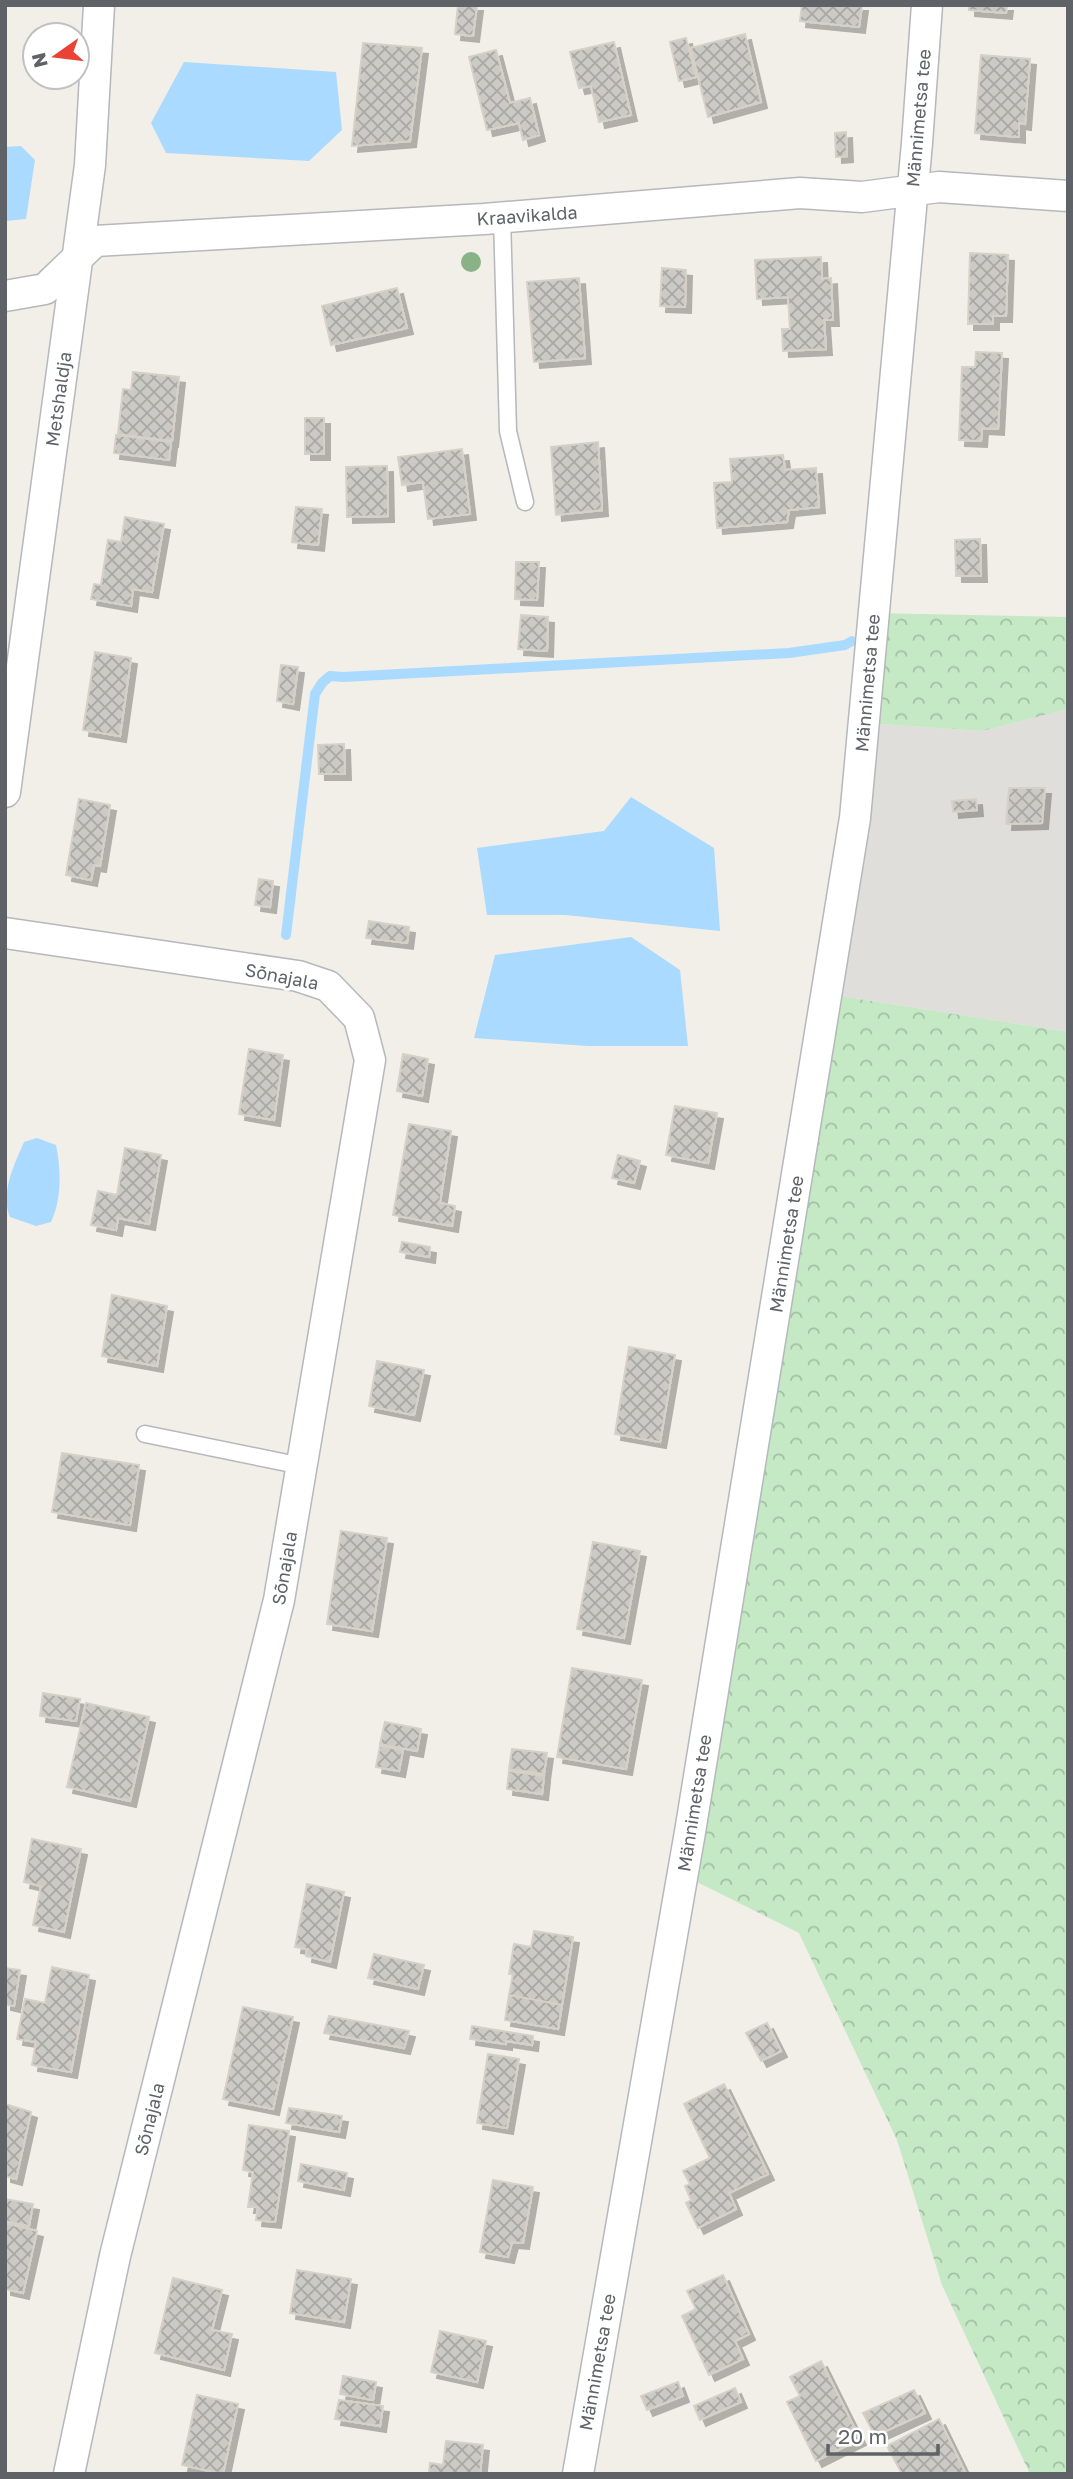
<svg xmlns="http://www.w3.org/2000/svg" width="1073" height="2479" font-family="'Golos Text',sans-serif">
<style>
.industrial{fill:#e0deda}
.forest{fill:url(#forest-crowns)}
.water{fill:#aadaff}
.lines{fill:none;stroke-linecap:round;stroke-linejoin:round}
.stream{stroke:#aadaff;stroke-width:10}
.building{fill:url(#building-cross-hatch);stroke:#d6d1c6;stroke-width:2;filter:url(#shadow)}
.lane-casing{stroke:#b5b8bc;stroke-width:19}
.street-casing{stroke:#b5b8bc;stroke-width:33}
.lane{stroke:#fff;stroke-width:16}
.street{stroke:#fff;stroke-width:30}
.tree{fill:#89b387}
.labels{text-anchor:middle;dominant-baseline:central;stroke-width:6;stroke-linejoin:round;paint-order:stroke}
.street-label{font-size:18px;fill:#5f6368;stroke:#fff}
</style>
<defs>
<pattern id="forest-crowns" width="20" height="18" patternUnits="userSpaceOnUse" patternTransform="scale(1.75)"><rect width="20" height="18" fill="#c5e8c5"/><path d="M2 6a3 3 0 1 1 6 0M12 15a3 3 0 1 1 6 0" fill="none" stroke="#a3c0a4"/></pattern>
<pattern id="building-cross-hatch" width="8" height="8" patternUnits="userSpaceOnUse" patternTransform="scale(1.75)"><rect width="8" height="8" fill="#cccac5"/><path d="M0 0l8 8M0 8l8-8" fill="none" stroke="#a9a8a4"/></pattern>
<filter id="shadow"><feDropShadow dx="6" dy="6" stdDeviation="0" flood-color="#0004"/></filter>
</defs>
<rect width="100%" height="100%" fill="#f1efe8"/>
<!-- industrial -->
<path class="industrial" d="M1068 709V1032L827 994 866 723 982 731Z"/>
<!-- forest -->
<path class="forest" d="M875 613 1068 617V709L982 731 866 723Z
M827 994 1068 1032V2474H1030L942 2285 897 2140 799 1933 687 1877Z"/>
<!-- water -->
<path class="water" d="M184 62 336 72 342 130 309 161 166 153 151 123Z
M21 146 35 160 26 219 5 221V147Z
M631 797 714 848 720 931 565 915H487L477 848 604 831Z
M631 937 680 970 688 1046H588L474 1038 495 955Z
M37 1138 56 1145C61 1169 62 1199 51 1222L36 1226 10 1217C0 1193 14 1165 24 1142Z"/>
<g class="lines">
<!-- stream -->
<path class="stream" d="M286 935 315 694 322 683 330 676 343 677 789 653 845 645 852 641"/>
</g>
<!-- building -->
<path class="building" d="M458 5H477L473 36 455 34Z
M802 5H862L859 27 800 21Z
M969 5H1007L1006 13 969 10Z
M745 34 761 102 708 117 691 48Z
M686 38 696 77 679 81 670 42Z
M614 42 631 115 599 122 591 86 579 88 570 52Z
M363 43 422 48 410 141 352 146Z
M496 50 510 103 530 98 539 135 523 140 519 123 487 130 469 57Z
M981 55 1030 59 1025 124 1019 123V137L975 133Z
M846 132 847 156 836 157 835 133Z
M970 253 1008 255 1006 316H993V324H968Z
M821 257 822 279 831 278 833 320H824L826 349 783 351 782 329H790L788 297 757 299 755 260Z
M662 268 686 270 685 307 660 306Z
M579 278 585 358 534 362 527 282Z
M397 288 407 328 331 345 322 306Z
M976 352 1002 353 998 429 982 428 981 441 959 440 962 367H975Z
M133 372 179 377 172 441 118 434 123 389 131 390Z
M305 418H324V454H305Z
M116 435 171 442 169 460 114 453Z
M598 442 602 510 556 515 551 447Z
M462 449 470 514 428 519 423 482 402 485 398 457Z
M783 455 785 470 816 468 819 507 789 510 787 522 717 528 714 483 732 482 730 459Z
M387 466 388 516 347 517 346 467Z
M296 507 322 509 318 545 292 542Z
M125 517 164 524 152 592 133 589 131 606 91 599 94 584 101 585 108 540 121 542Z
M980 539 981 576H956L955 540Z
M516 562H539L537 600 515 599Z
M521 615 548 617 547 651 518 649Z
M95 652 131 658 120 736 83 730Z
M281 665 298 667 293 704 277 701Z
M344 744 345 774H319L318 745Z
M1009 788H1045L1042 823 1006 824Z
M79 799 110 805 100 866 94 865 91 880 66 875Z
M976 799 977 810 953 812 952 801Z
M259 879 273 881 270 907 255 905Z
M369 921 409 927 407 943 366 938Z
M249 1049 283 1055 274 1120 239 1114Z
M403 1054 428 1059 422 1096 397 1091Z
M675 1106 717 1113 708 1163 666 1155Z
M409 1124 451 1131 440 1203 455 1206 452 1226 393 1215Z
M125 1148 161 1155 149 1224 118 1218 116 1230 91 1225 98 1191 117 1195Z
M618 1155 640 1161 634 1183 612 1178Z
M402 1242 430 1247 429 1257 400 1252Z
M112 1295 167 1306 157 1366 102 1356Z
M629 1347 675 1355 660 1442 615 1434Z
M377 1361 424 1370 414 1415 369 1406Z
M62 1453 139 1465 130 1525 52 1512Z
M341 1531 387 1538 372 1631 327 1624Z
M593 1542 640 1551 624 1638 577 1629Z
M572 1668 642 1680 626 1769 557 1757Z
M43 1693 80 1699 76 1721 40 1716Z
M86 1703 149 1717 130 1801 67 1787Z
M385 1722 421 1729 417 1751 380 1744Z
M380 1746 403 1750 399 1771 376 1767Z
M512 1749 547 1753 544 1774 509 1769Z
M509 1771 544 1776 542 1794 507 1789Z
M32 1839 81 1849 64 1932 33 1925 41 1886 24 1882Z
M307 1884 344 1892 330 1962 306 1956 307 1949 295 1947Z
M534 1931 573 1937 562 2005 509 1995 513 1974H509L514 1944 531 1947Z
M374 1954 424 1965 418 1989 368 1978Z
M52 1967 89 1975 71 2072 32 2065 36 2042 17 2039 25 1999 45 2003Z
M5 1968 20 1970 14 2006 5 2004Z
M509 1995 562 2005 558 2029 505 2020Z
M243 2007 293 2017 273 2109 223 2099Z
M329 2016 409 2031 404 2048 324 2033Z
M767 2023 781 2051 761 2061 746 2033Z
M472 2026 533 2036 532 2045 506 2041V2044L470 2039Z
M488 2054 519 2059 507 2128 477 2123Z
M724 2084 768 2174 729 2193 736 2209 698 2228 686 2203 691 2200 685 2186 690 2184 683 2171 710 2158 684 2104Z
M5 2104 31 2112 16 2179 5 2176Z
M289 2108 342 2116 339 2132 286 2123Z
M249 2125 289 2131 275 2222 256 2220 258 2207H248L253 2172 243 2170Z
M301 2164 347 2173 344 2190 298 2181Z
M493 2180 533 2187 523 2243 512 2242 508 2257 480 2252Z
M5 2199 33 2204 29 2226 5 2221Z
M5 2223 37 2231 23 2293 5 2289Z
M297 2270 351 2279 344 2322 290 2313Z
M723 2275 749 2334 735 2341 743 2359 709 2375 682 2316 696 2309 687 2291Z
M173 2278 222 2290 212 2330 232 2334 224 2370 155 2353Z
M440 2331 486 2341 477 2382 431 2372Z
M821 2361 860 2439 816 2461 787 2402 800 2396 790 2377Z
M343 2376 376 2382 373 2400 340 2394Z
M678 2382 683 2396 647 2410 641 2396Z
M735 2388 741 2402 700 2420 694 2406Z
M914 2390 925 2413 875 2436 863 2413Z
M197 2395 238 2404 223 2474 182 2465Z
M339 2400 383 2406 380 2426 335 2419Z
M939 2419 966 2474H902L887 2446Z
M446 2441 483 2445 480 2474H429L430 2463 443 2465Z"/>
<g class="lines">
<!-- lane casing -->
<g class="lane-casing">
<path id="lane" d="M502 217 508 431 525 502
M145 1434 302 1466"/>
</g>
<!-- street casing -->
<g class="street-casing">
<path id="street" d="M5 296 45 289 95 241 484 219 800 193 862 197 939 187 1068 196
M5 792 90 165 99 5
M5 933 298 976 328 986 359 1018 370 1060 279 1600 115 2256 69 2474
M578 2474 690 1832 855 818 917 143 927 5"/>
</g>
<!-- lane -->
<use href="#lane" class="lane"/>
<!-- street -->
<use href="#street" class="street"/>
</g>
<!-- trees -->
<circle class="tree" cx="471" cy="262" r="10"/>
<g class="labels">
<!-- street labels -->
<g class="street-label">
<text transform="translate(918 118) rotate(-85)">Männimetsa tee</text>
<text transform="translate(527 215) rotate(-4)">Kraavikalda</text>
<text transform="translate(58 399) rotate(-82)">Metshaldja</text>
<text transform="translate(867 683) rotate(-85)">Männimetsa tee</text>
<text transform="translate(282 976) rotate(11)">Sõnajala</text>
<text transform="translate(786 1244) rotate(-81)">Männimetsa tee</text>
<text transform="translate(284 1568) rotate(-80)">Sõnajala</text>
<text transform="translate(694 1803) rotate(-81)">Männimetsa tee</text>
<text transform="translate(149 2119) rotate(-76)">Sõnajala</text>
<text transform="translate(597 2362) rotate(-80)">Männimetsa tee</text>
</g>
</g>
<!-- border -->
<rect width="1073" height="2479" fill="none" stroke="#5f6368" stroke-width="14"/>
<!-- north arrow -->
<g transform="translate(56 56) rotate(256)"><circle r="33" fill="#ffffff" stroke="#bfc1c3" stroke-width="2"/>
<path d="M0-5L12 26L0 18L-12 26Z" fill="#ea4335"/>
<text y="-10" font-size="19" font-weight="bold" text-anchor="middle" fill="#5f6368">N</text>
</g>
<!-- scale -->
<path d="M828 2444v10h110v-10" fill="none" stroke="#5f6368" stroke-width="3.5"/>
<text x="838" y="2444" font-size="21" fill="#5f6368" stroke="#ffffff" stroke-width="5" paint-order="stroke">20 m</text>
</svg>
